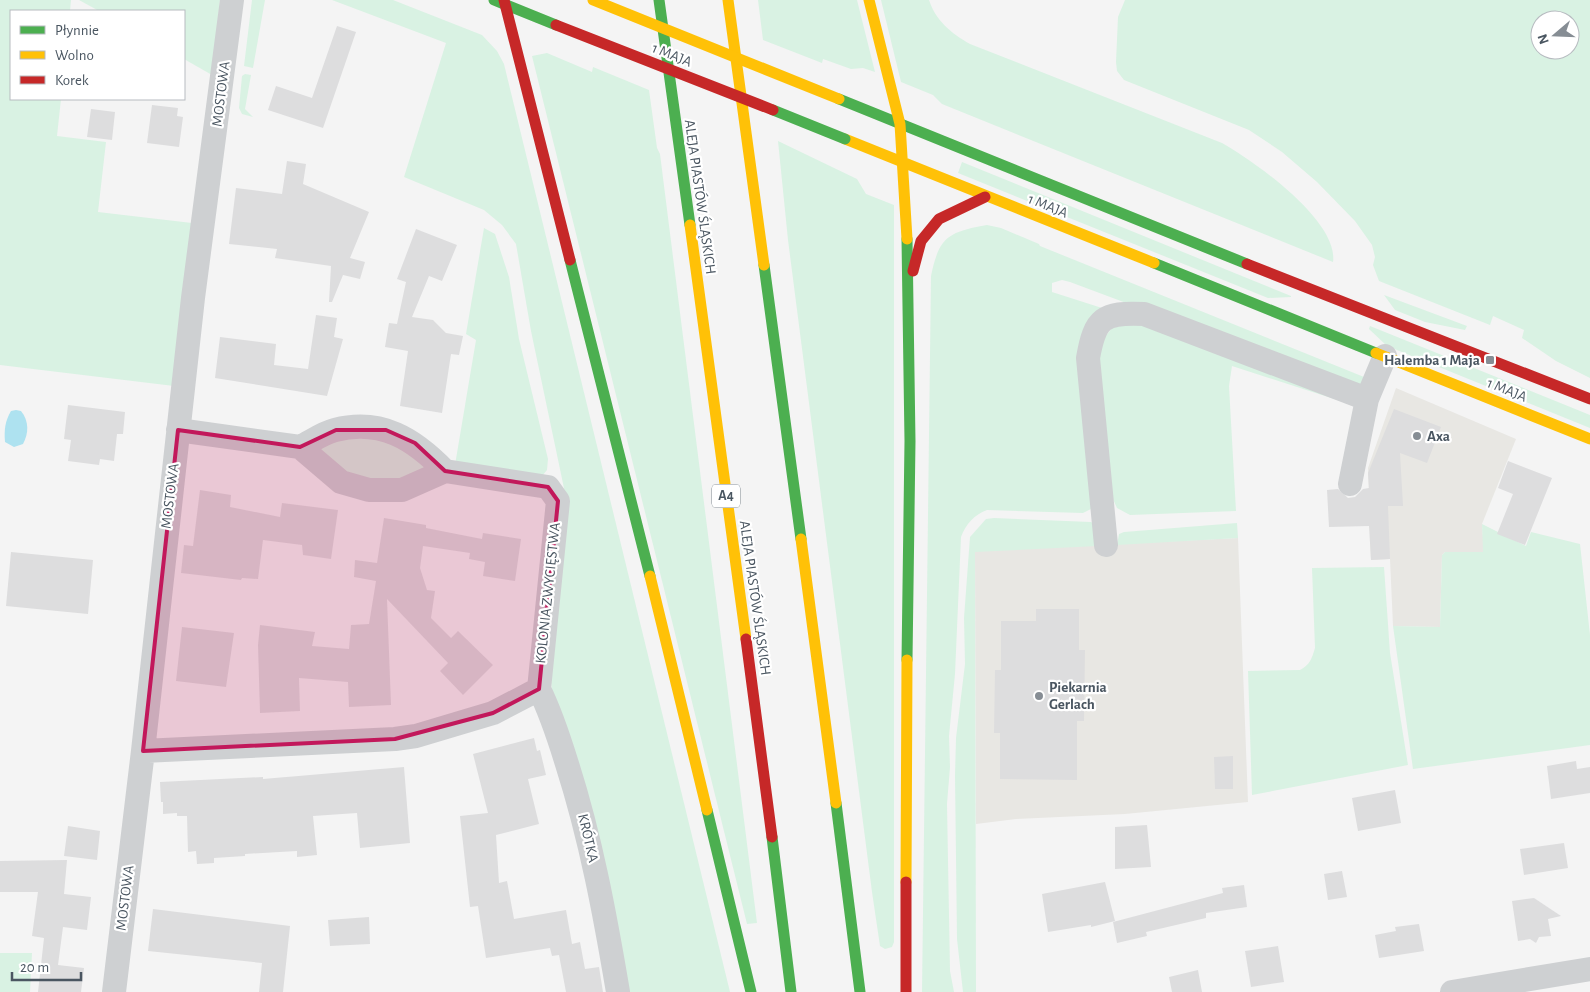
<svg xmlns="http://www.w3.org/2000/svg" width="1590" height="992" font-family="'Alegreya Sans',sans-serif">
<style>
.commercial{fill:#e8e7e3}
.green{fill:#d9f2e3;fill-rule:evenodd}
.water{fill:#aee2f0}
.building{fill:#ddddde}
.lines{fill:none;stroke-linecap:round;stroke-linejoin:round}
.street{stroke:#ced0d2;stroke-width:24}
.fast{stroke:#4caf50;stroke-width:11}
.slow{stroke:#ffc107;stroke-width:11}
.jam{stroke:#c62828;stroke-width:11}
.fast-bridge{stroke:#4caf50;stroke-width:11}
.slow-bridge{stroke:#ffc107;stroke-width:11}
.jam-bridge{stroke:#c62828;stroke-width:11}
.marked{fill:#c2185b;fill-opacity:0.2;stroke:#c2185b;stroke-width:4;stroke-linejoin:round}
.poi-dot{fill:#868d94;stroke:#fff;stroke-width:2}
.labels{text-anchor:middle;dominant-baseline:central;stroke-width:4.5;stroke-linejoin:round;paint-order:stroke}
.shield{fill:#fff;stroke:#808990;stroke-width:1}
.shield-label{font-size:14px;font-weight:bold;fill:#4a5661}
.street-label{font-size:15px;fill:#4a5661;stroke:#fff}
.poi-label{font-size:15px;font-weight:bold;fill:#4a5661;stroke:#fff;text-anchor:start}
</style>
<rect width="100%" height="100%" fill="#f4f4f4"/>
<!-- commercial -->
<path class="commercial" d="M1396 388 1516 439 1482 524 1484 552H1445L1442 555 1440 627 1393 626 1390 559 1371 560 1368 468Z
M1238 538 1248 802 1125 814 1016 819 976 824 975 551Z"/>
<!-- green -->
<path class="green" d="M0 0H71L70 11H11V99H61L57 136 106 142 98 212 192 223 174 386 0 365Z
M79 0H220L212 75 184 59V11H99Z
M252 0H265L253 68 244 66Z
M332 0H393L482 35 497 51 504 64 730 992H626L552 690 549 666 565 493 531 331 516 244 502 225 484 210 404 177 446 43Z
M758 0H857L875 72 863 68 851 69 823 59 822 63 763 40Z
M881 0H929C936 21 951 33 970 44L1222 143C1254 161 1339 221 1333 262L942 104 933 95 901 82Z
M1125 0H1590V378L1556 361 1522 338 1524 330 1493 316 1490 325 1379 281 1373 265 1375 257 1372 245 1355 221 1317 182 1282 152 1249 130 1124 80 1117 71 1116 62 1118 17ZM1540 20H1570V50H1540Z
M547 53 592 72 593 67 649 90 657 148 660 154 757 923 747 924 532 56Z
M245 74 251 75 245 109 253 117 242 114 239 108 242 76Z
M778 141 857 179 866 194 894 205V942L892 947 885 949 880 946 872 892 788 240Z
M962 162 1291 296V297L1268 298 958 173Z
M987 225 1001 228 1039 244 1040 246 1364 377 1366 383 1351 387 1070 282 1062 280 1052 283V292L1102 308 1098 311 1095 507 1083 513 987 510C974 515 966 524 961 537L955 674 949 736 950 767 947 804 950 971 954 992H922L931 276C939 237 948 232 987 225Z
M484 228 495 234 509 277 519 339 548 459 547 470 542 476 455 465 476 340 466 334Z
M1384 295 1467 326 1465 330 1425 322 1395 310Z
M1137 322 1359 407 1232 366 1229 386 1236 511 1130 515 1117 508 1112 497 1097 347 1112 328Z
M1370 326 1590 415V428L1387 346 1369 329Z
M381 438 429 464 415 478 360 482 318 454 321 444 331 439Z
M994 518 1091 522 1094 524 1097 546 975 552 976 992H963L957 939 955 776 956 738 965 664 964 618 970 537 986 519Z
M1237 523 1238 538 1117 545 1119 534 1124 532Z
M1482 524 1526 546 1531 532 1580 544 1590 635V745L1413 769 1393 626 1440 627 1442 555 1445 552H1483Z
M1384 567 1390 653 1408 765 1252 795 1248 671 1300 670C1310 665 1312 658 1315 648L1312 568Z
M0 953H32L30 992H0Z"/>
<!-- water -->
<path class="water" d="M16 410 21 411C29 421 29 433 23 444L14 447 5 442C4 430 5 421 11 411Z"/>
<!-- building -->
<path class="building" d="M337 26 356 32 323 128 268 110 276 86 312 98Z
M152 105 178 108 177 116 183 117 179 147 147 143Z
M91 109 115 112 112 140 87 137Z
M287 161 306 164 303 184 369 212 350 258 365 262 360 279 343 275 332 302H329L331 266 275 258 277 249 229 244 236 188 282 194Z
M416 229 457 245 442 281 429 276 412 317 433 320 446 333 463 336 459 355 451 354 442 413 400 406 408 351 385 347 389 323 397 324 406 282 397 279Z
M316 315 337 318 334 337 343 339 327 396 215 378 220 337 276 344 274 365 308 369Z
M68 405 125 412 123 434H117L114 461 100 459 99 465 68 461 71 440 64 439Z
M1394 409 1441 427 1427 463 1400 453 1403 506H1388L1390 559 1371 560 1369 526 1329 527 1327 490 1338 489 1348 498 1355 497 1363 489 1369 488 1368 473Z
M1508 461 1552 478 1525 545 1497 534 1513 494 1498 488Z
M200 490 231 495 230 507 280 517 282 503 338 510 331 559 303 555 302 545 263 540 258 579 242 578 241 580 181 573 184 545 193 546Z
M384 518 426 525V528L482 539 483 533 521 539 515 581 483 576 485 562 469 559 470 553 423 546 420 568 427 590 435 591 431 618 451 638 458 631 493 665 463 695 440 671 448 663 387 599 391 705 349 707 348 682 299 678 300 711 260 713 258 645 260 625 315 632 312 646 349 649 351 625 369 624 376 581 354 577 355 560 377 563Z
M11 552 93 560 88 614 6 606Z
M1036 609H1079V650H1085L1084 721H1077V780L1000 779V733H994L995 670H1001V621H1036Z
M182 627 234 633 226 687 176 681Z
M534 738 537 751 540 750 546 775 528 779 539 824 496 835 499 883 507 881 514 919 566 910 572 944 580 942 585 969 599 967 603 992H566L559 955 552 956 550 948 486 958 478 906 470 907 460 816 488 813 473 754Z
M1233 756V789H1215L1214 757Z
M1576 761 1577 769 1590 767V793L1551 799 1547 766Z
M404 767 410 843 360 848 357 813 313 816 317 855 297 857V851L245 854V856L214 858V863L197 864 196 851 188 852 187 816H177V813L163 814V802H161L160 782 263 777V779Z
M1395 790 1401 823 1358 831 1352 798Z
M1147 825 1151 867 1115 869V827Z
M68 826 100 831 97 860 64 856Z
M1564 843 1568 868 1524 875 1520 849Z
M67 860 64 894 91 897 87 930 63 927 58 965 84 968 81 992H38L44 938 32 936 38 892H0V861Z
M1342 871 1347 897 1328 900 1324 874Z
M1105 882 1115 921 1091 927V925L1048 932 1042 894Z
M1244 885 1247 907 1206 913V918L1146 932 1147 936 1117 943 1113 922 1223 893 1222 888Z
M1534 898 1561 916 1548 919 1551 936 1539 937 1536 943 1530 939 1518 941 1512 901Z
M153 909 290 926 283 992H259L262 963 148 951Z
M369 917 370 944 330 946 328 920Z
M1419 924 1424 951 1379 958 1375 935 1396 931 1395 927Z
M1278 946 1284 982 1251 987 1245 951Z
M1198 970 1202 992H1172L1169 977Z"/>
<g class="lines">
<!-- street -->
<path class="street" d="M178 430 300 447 341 482 369 490H402L445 471 548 487 558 501 539 689
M300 447C312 441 323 433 335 430 381 418 414 439 445 471
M1350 484 1367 399 1385 356
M1106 545 1088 358C1095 318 1103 312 1144 314L1367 399
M539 689C551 713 559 738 567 764 591 839 605 915 618 992
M143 751 395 739 416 736 493 713 539 689
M114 992 143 751 193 298 232 0
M1452 992 1590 969"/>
<!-- fast -->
<path class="fast" d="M494 0 556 25
M659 0 690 225
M839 99 1247 264
M570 260 650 576
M1154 263 1376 353
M764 265 801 539
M907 660 910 441 907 239
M836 803 860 992
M707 810 751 992
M772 837 791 992"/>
<!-- slow -->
<path class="slow" d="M728 0 764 265
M869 0 900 124 907 239
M845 139 1154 263
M690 225 746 639
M1376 353 1590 439
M801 539 836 803
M650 576 707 810
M906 882 907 660"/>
<!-- jam -->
<path class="jam" d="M504 0 570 260
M1247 264 1590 399
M913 271 921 241 939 219 985 197
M746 639 772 837
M906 992V882"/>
<!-- fast-bridge -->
<path class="fast-bridge" d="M773 110 845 139"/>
<!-- slow-bridge -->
<path class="slow-bridge" d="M593 0 839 99"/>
<!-- jam-bridge -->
<path class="jam-bridge" d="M556 25 773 110"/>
</g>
<!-- marked area -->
<path class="marked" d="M178 430 300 447 336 430H386L415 443 445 471 548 487 558 501 539 689 493 713 395 739 143 751Z"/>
<!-- markers -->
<g class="poi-dot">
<rect x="1485" y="355" width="10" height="10" rx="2.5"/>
<circle cx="1417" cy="436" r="5"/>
<circle cx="1039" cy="696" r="5"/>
</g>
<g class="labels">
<!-- shield labels -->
<rect class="shield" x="712" y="484.5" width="28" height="23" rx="4"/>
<g class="shield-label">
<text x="726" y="496">A4</text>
</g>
<!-- street labels -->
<g class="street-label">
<text transform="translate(672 55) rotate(22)">1 MAJA</text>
<text transform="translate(221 94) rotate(-83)">MOSTOWA</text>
<text transform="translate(700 197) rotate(82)">ALEJA PIASTÓW ŚLĄSKICH</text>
<text transform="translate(1048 206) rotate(22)">1 MAJA</text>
<text transform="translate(1507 390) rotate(22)">1 MAJA</text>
<text transform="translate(170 496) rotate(-83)">MOSTOWA</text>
<text transform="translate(548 593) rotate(-84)">KOLONIA ZWYCIĘSTWA</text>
<text transform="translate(755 598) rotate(82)">ALEJA PIASTÓW ŚLĄSKICH</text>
<text transform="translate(588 838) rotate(77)">KRÓTKA</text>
<text transform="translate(125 898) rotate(-83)">MOSTOWA</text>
</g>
<!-- poi labels -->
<g class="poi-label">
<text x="1480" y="360" text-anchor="end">Halemba 1 Maja</text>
<text x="1427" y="436">Axa</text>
<text x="1049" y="687">Piekarnia<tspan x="1049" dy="17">Gerlach</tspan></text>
</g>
</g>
<!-- legend -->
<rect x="10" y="10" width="175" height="90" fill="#ffffff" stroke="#b7bbc0"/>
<rect x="20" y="26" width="25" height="8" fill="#4caf50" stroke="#b7bbc0"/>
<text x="55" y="35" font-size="15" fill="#4a5661">Płynnie</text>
<rect x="20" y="51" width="25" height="8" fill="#ffc107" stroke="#b7bbc0"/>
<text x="55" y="60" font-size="15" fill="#4a5661">Wolno</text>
<rect x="20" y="76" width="25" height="8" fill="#c62828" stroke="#b7bbc0"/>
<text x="55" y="85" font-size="15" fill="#4a5661">Korek</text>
<!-- north arrow -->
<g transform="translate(1555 35) rotate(251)"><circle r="24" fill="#ffffff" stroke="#b7bbc0"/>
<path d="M0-4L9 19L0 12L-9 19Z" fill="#868d94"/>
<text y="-8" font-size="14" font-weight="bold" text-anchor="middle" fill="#4a5661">N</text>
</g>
<!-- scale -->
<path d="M12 972v8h69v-8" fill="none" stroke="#4a5661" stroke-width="2.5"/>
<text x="20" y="972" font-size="15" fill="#4a5661" stroke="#ffffff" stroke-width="4" paint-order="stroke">20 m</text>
</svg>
